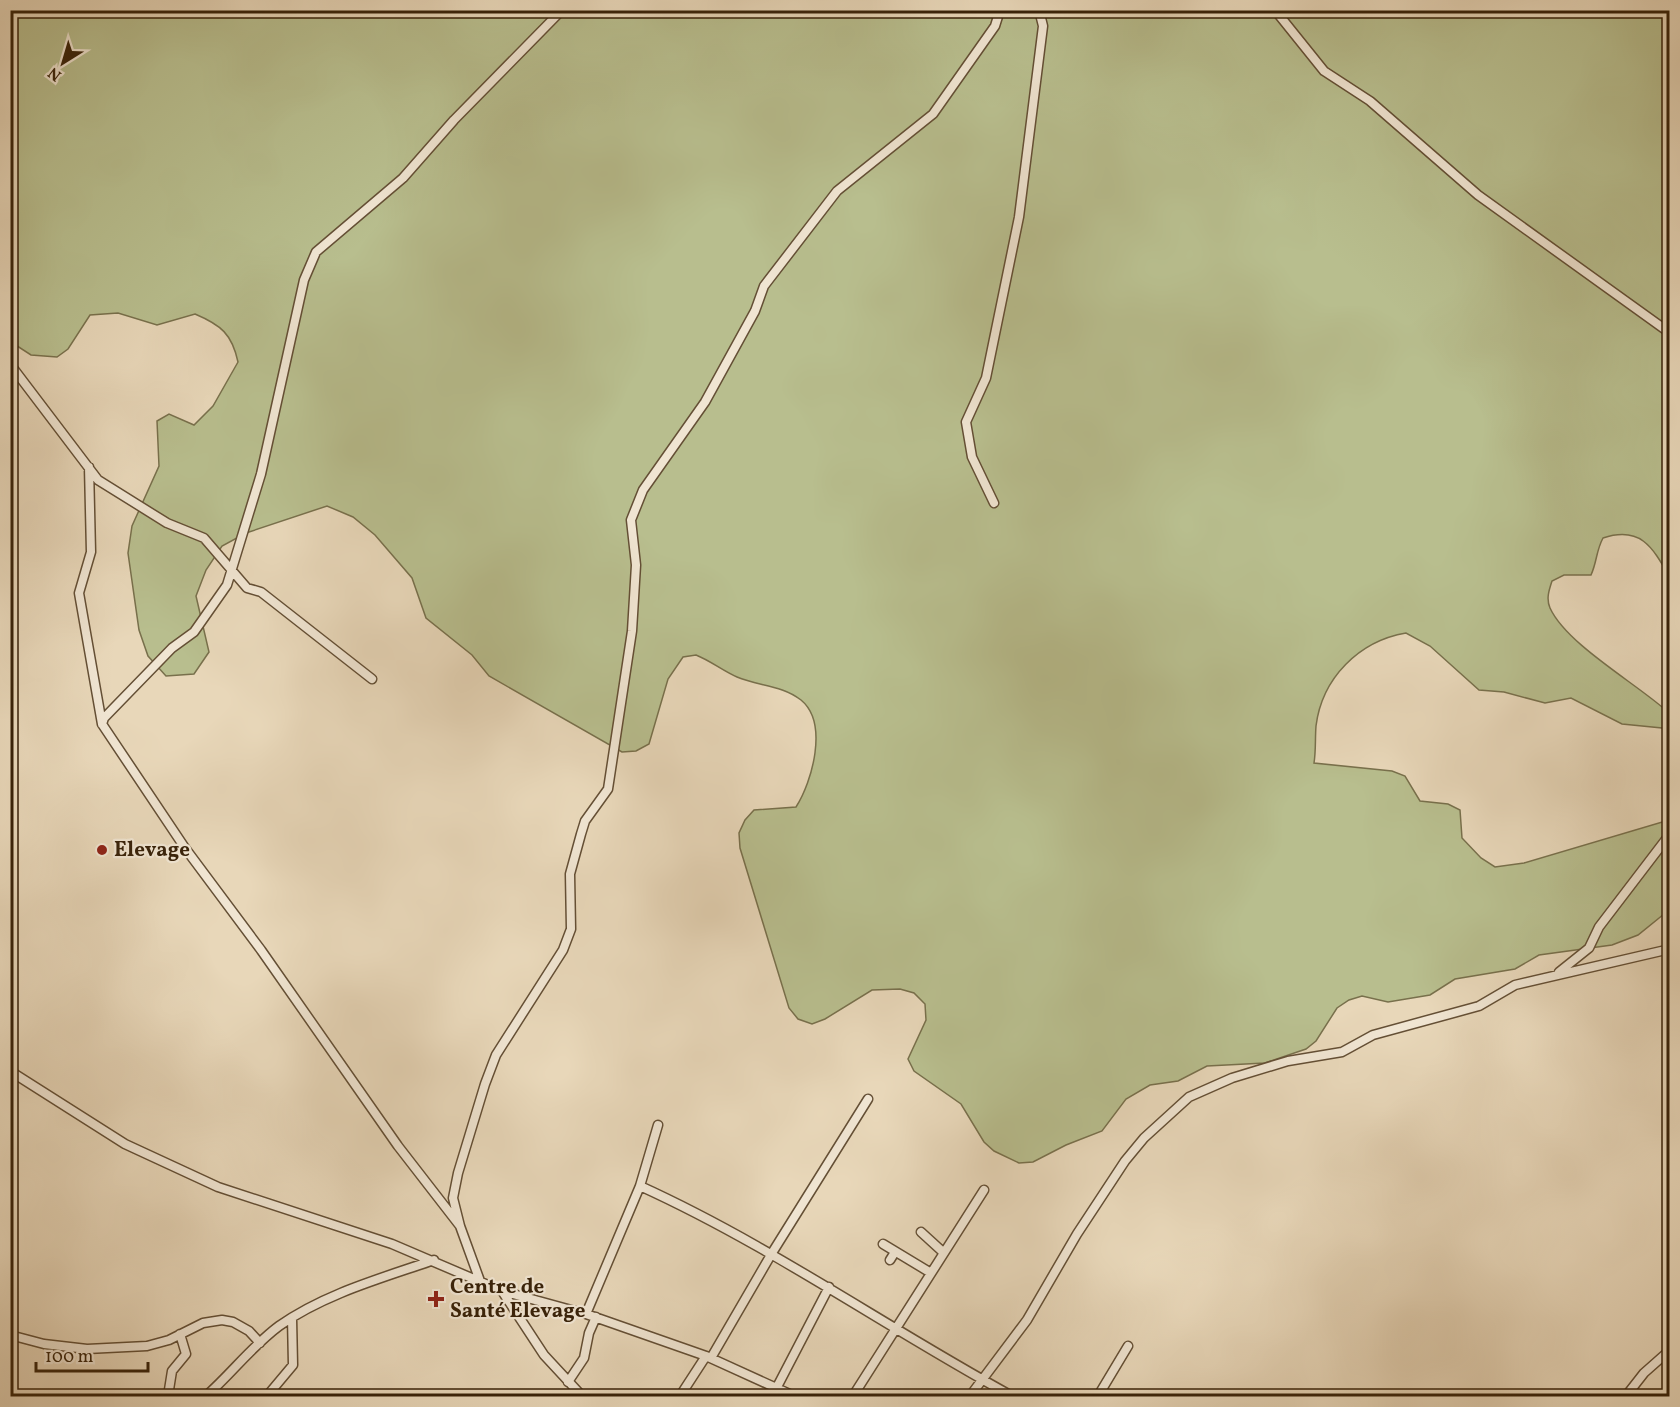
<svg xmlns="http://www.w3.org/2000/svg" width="1680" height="1407" font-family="Vollkorn,serif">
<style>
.green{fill:#b8be8e;stroke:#78704c;stroke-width:1.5}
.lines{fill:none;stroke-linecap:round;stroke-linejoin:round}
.minor-casing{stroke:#644f35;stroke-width:11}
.minor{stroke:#f0e5d2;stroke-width:8}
.poi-dot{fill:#8f2418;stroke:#f0e5d2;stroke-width:2}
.labels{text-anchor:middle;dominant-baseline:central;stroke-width:4.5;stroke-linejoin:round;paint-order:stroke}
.poi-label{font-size:21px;font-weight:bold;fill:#382209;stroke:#f0e5d2;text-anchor:start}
</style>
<rect width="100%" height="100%" fill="#e8d7b9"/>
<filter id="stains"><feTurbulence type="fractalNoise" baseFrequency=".00333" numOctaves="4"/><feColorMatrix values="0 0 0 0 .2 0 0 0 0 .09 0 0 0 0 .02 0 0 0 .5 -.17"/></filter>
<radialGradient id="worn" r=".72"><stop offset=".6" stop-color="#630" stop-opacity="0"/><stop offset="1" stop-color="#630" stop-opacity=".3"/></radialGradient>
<!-- green -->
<path class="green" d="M11 11H1669V576C1652 546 1640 526 1603 538 1596 551 1597 562 1591 575H1564L1552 581C1549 590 1546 599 1550 608 1567 645 1639 685 1669 713V735L1662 728 1622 724 1571 698 1545 703 1504 692 1479 690 1430 646 1406 633C1359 641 1322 678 1316 726 1315 739 1316 751 1314 763L1392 771 1405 776 1420 801 1448 804 1460 810 1462 838 1481 858 1495 867 1524 863 1669 820V910L1638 935 1612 945 1539 955 1515 969 1455 979 1430 995 1388 1002 1362 996 1349 1000 1337 1008 1316 1041 1306 1049 1265 1063 1207 1066 1178 1081 1150 1085 1126 1099 1102 1131 1066 1145 1033 1162 1019 1163 994 1151 984 1142 961 1104 914 1071 908 1059 926 1020 925 1004 914 993 900 989 872 990 825 1019 812 1024 798 1019 789 1008 740 848 739 833 745 820 754 810 796 807C812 782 829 723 801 700 782 685 758 686 737 677 723 671 711 661 696 655L683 657 668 679 649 744 636 751 622 752 489 676 472 655 426 618 412 578 375 535 353 517 327 506 246 533 222 546 206 570 196 596 209 652 194 674 166 676 148 656 139 630 128 553 132 526 159 466 157 421 169 414 194 425 213 406 238 362C232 334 221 325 195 314L157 325 118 313 90 315 68 349 57 357 31 355 11 342Z"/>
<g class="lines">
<!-- minor casing -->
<g class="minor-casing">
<path id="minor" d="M1275 10 1324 71 1370 101 1478 195 1670 333
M10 361 13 368 98 480 167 523 204 538 247 588 261 592 372 679
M89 467 91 552 79 593 102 724 185 848 261 950 398 1146 460 1226 480 1281
M994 503 972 457 966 422 986 378 1019 217 1043 26 1039 10
M102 724 104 718 172 648 194 632 227 585 261 474 304 280 316 252 403 178 454 120 562 10
M1559 972 1589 948 1599 927 1670 834
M10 1071 125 1144 218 1187 392 1244 502 1291 586 1314 706 1356 794 1396
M640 1186C770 1245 887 1328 1012 1396
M460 1226 453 1198 458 1173 485 1084 496 1055 563 950 571 929 570 874 581 834 585 821 608 789 632 631 636 565 631 520 643 490 705 402 755 311 764 286 837 191 933 114 995 26 1000 10
M921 1232 944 1253
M883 1244 931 1273
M890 1260 895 1252
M502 1291 544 1355 582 1396
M586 1314 640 1186 658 1125
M10 1335 44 1344 87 1349 147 1346 169 1340 203 1323 222 1320 233 1322 249 1331 260 1343
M711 1358 772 1253 868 1099
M568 1382 584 1358 589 1333 596 1317
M777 1387 829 1287
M168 1396 172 1371 186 1354 180 1334
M206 1396C231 1374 252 1346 279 1326 324 1294 382 1278 434 1260
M267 1396 293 1365 292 1318
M680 1396 706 1356
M853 1396 984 1190
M970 1396 1027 1320 1077 1234 1125 1161 1144 1138 1189 1097 1232 1078 1288 1061 1342 1052 1373 1035 1479 1006 1515 985 1670 949
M1098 1396 1128 1346
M1626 1396 1644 1373 1670 1350"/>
</g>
<!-- minor -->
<use href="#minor" class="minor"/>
</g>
<!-- markers -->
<g class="poi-dot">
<circle cx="102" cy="850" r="6"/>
<path d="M433 1290h6v6h6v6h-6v6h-6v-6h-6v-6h6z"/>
</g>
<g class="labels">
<!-- poi labels -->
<g class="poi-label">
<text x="114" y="850">Elevage</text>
<text x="450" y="1287">Centre de<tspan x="450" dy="24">Santé Elevage</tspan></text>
</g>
</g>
<!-- margin -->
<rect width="1680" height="1407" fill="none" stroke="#e8d7b9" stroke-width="36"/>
<rect x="12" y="12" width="1656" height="1383" fill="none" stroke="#382209" stroke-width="3"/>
<rect x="18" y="18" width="1644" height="1371" fill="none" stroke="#382209" stroke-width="1.5"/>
<!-- north arrow -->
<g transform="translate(63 63) rotate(217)" stroke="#f0e5d2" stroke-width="4.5" paint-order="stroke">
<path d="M0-4.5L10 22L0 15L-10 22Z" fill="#382209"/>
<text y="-9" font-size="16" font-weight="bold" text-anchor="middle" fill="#382209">N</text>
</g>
<!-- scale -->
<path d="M36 1362v9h112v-9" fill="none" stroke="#382209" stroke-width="3"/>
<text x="45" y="1362" font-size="18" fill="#382209" stroke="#f0e5d2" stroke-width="4.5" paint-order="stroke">100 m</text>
<rect width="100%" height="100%" filter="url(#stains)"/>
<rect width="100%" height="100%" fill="url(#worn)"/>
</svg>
